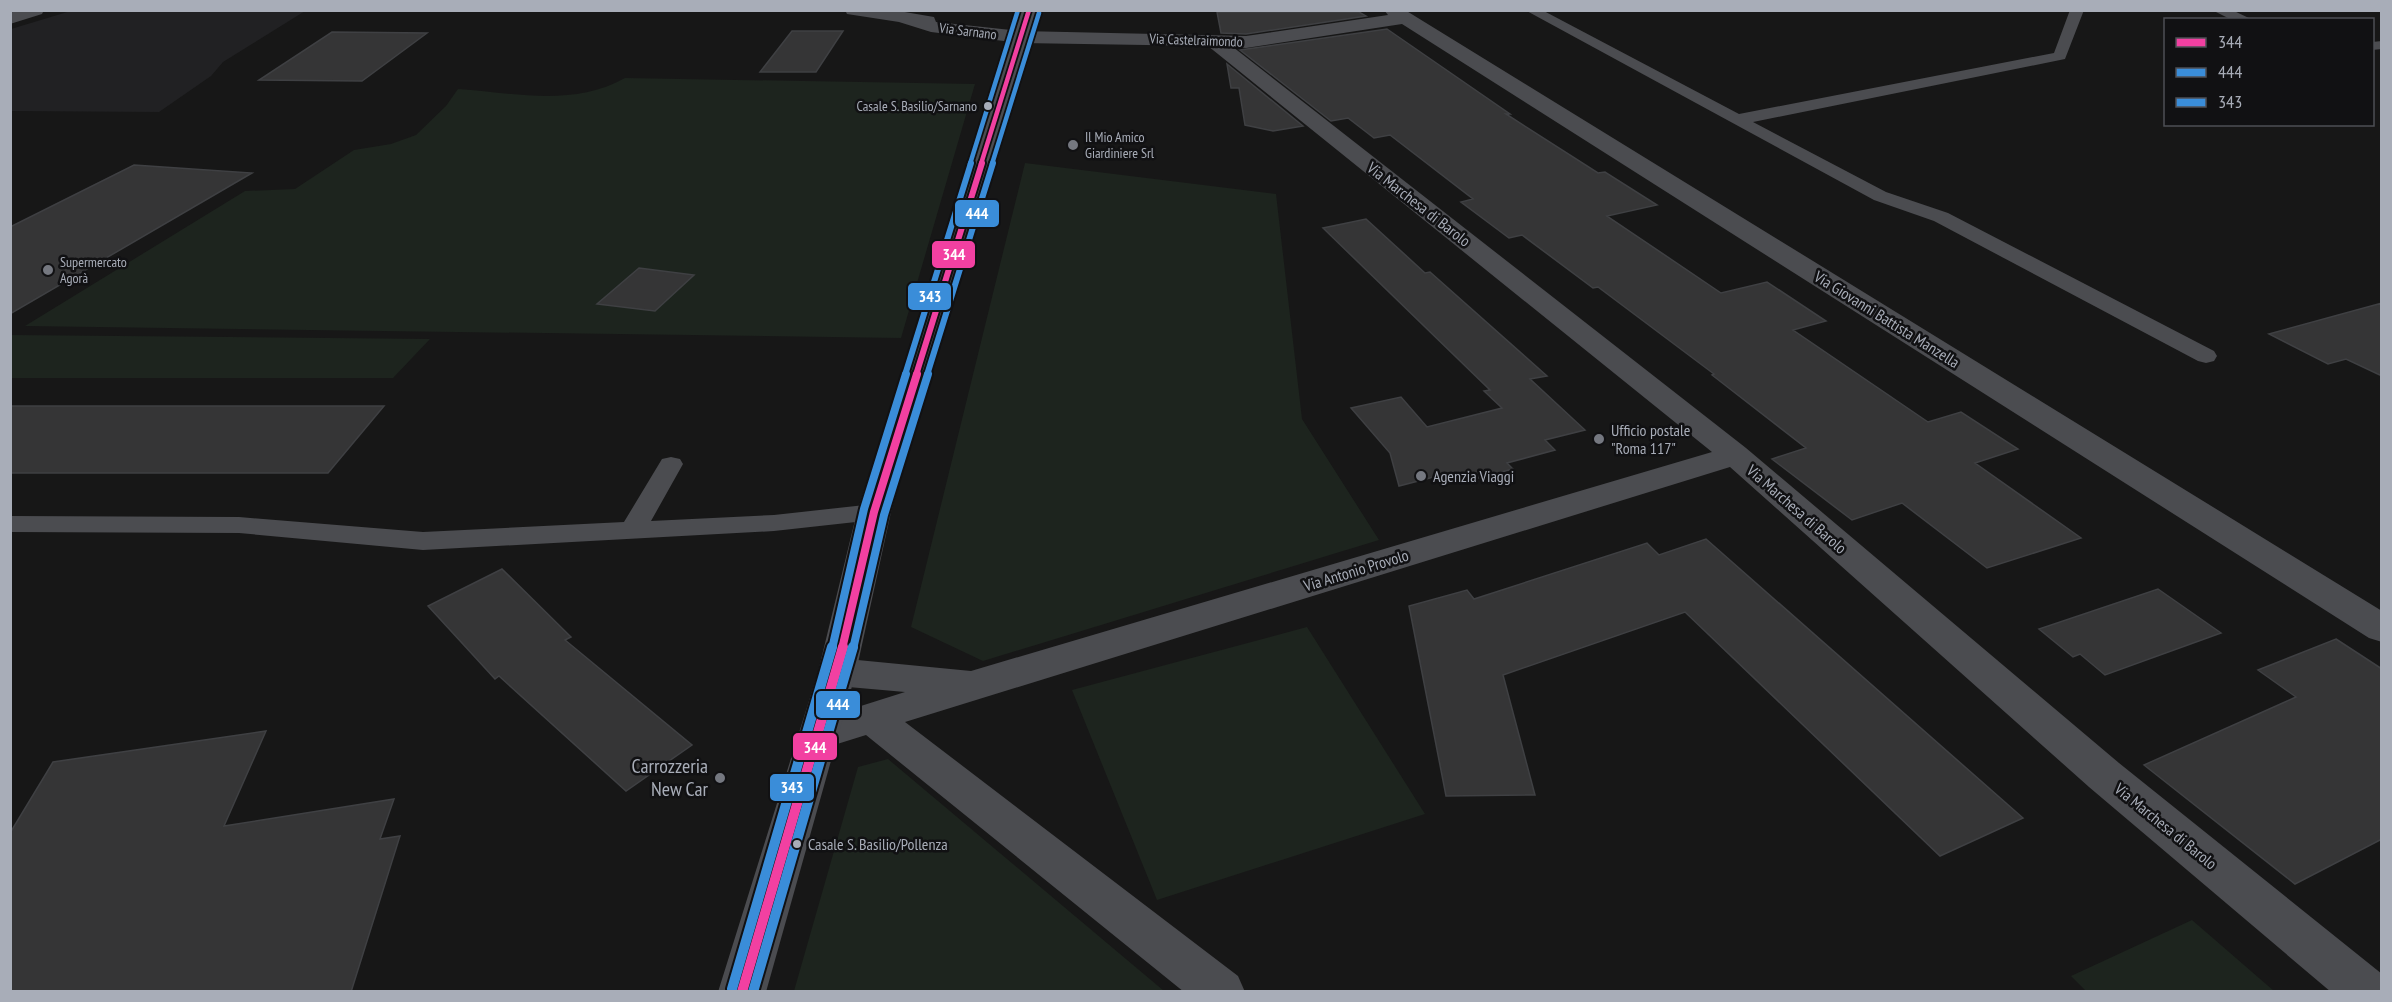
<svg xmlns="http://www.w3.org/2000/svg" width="2392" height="1002" font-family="'PT Sans Narrow',sans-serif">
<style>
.built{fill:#212123}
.green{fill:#1d241e}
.building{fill:#353536;stroke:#3f4043;stroke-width:1.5}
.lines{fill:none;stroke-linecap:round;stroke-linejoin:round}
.service{fill:#4b4c50;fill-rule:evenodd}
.minor{fill:#4b4c50;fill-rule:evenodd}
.tertiary{fill:#4b4c50;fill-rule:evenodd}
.bus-1-far3-casing{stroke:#111113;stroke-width:8}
.bus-1-far2-casing{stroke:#111113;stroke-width:10}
.bus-1-far1-casing{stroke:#111113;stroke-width:12}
.bus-1-casing{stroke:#111113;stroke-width:14}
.bus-2-far3-casing{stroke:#111113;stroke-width:8}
.bus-2-far2-casing{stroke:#111113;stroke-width:10}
.bus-2-far1-casing{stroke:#111113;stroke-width:12}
.bus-2-casing{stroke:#111113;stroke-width:14}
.bus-3-far3-casing{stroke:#111113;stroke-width:8}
.bus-3-far2-casing{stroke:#111113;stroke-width:10}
.bus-3-far1-casing{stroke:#111113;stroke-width:12}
.bus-3-casing{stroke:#111113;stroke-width:14}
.bus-1-far3{stroke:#f240a1;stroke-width:4.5}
.bus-1-far2{stroke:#f240a1;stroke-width:6}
.bus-1-far1{stroke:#f240a1;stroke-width:8}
.bus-1{stroke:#f240a1;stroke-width:10}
.bus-2-far3{stroke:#3a8dd9;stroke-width:4.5}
.bus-2-far2{stroke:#3a8dd9;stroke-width:6}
.bus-2-far1{stroke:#3a8dd9;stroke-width:8}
.bus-2{stroke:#3a8dd9;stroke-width:10}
.bus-3-far3{stroke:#3a8dd9;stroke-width:4.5}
.bus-3-far2{stroke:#3a8dd9;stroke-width:6}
.bus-3-far1{stroke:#3a8dd9;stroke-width:8}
.bus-3{stroke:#3a8dd9;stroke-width:10}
.bus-dot{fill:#a8adb8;stroke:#111113;stroke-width:2}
.poi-dot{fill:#757880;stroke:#111113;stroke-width:2}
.labels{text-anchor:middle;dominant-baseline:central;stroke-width:5;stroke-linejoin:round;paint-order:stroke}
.far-street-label{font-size:14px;fill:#a8adb8;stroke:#111113}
.bus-label{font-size:14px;fill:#a8adb8;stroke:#111113;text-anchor:end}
.far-poi-label{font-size:14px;fill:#a8adb8;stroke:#111113;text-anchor:start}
.street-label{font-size:16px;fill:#a8adb8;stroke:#111113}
.poi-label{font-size:16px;fill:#a8adb8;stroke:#111113;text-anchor:start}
.near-bus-label{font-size:16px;fill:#a8adb8;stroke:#111113;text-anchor:start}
.near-poi-label{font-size:20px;fill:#a8adb8;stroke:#111113;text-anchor:end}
.line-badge{stroke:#111113;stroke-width:2}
.badge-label{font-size:16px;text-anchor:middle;font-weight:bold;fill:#fff}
</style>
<rect width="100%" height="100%" fill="#171717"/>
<!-- built -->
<path class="built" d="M74 10H305V11L223 62 211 76 159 112 11 111V29Z"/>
<!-- green -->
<path class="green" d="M625 78 975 84 901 338 25 326 245 191 295 189 354 150 391 144 416 135 446 106 458 89C515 93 573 107 625 78Z
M1025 163 1276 194 1302 419 1379 540 983 661 911 627Z
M11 335 430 339 393 378H11Z
M1307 627 1425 814 1157 900 1072 690Z
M888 759 1164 991H794L858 767Z
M2192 920 2274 991H2086L2071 976Z"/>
<!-- building -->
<path class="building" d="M1217 12H1359L1366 16 1246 34 1221 33Z
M1387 29 1510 114H1506L1598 173 1605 172 1657 205 1607 216 1721 293 1767 282 1826 321 1793 330 1928 422 1961 412 2018 449 1975 463 2081 538 1987 568 1902 503 1852 520 1772 459 1806 448 1712 375 1714 374 1598 287 1593 288 1522 235 1509 238 1461 202 1473 199 1390 135 1374 138 1348 118 1331 121 1240 50Z
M792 31H843L816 72H760Z
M332 32 427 33 362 81 259 80Z
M1227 64 1303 126 1273 131 1245 125 1239 88H1231Z
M134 165 252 173 10 314V227Z
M1366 219 1425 273 1430 272 1547 376 1530 379 1585 430 1545 440 1555 450 1507 463 1513 469 1459 483 1449 473 1399 486 1390 453 1351 408 1401 397 1427 427 1502 408 1484 391 1490 390 1323 228Z
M639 268 694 275 655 311 597 304Z
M2382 303V376L2346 359 2328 364 2269 334Z
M10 406H384L328 473H10Z
M1706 539 2023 818 1940 856 1685 612 1503 675 1535 795 1446 796 1409 606 1467 590 1474 599 1647 543 1659 555Z
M502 569 571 637 565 640 692 745 626 791 499 676 495 679 428 606Z
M2158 589 2221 633 2105 675 2080 654 2073 657 2039 629Z
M2336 639 2382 669V839L2295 884 2144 765 2296 697 2258 670Z
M266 731 224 826 394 799 380 839 400 836 351 992H10V833L53 762Z"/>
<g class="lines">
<!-- service -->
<path class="service" d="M1525 10H1542L1739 114 2054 53 2070 10H2084L2065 59 1753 122 1886 192 1948 213 2214 351 2217 356 2214 361 2206 363 2198 361 1934 221 1874 200Z
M2212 10H2232L2253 20H2232Z
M2382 41V49L2372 50V42Z
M671 457 680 459 683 464 651 521 774 515 874 504 883 506 887 512 883 518 874 520 774 531 423 550 239 533 10 532V516L239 517 423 532 624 522 662 459Z"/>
<!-- minor -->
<path class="minor" d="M17 10H44L42 14 10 24V13Z
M845 10H893L934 17 936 22 1021 31 1246 36 1388 15 1384 10H1405L2382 611V642L2369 638 1402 24 1246 48 1233 47 1746 448 2119 763 2382 974V992H2331L2089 787 1730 467 905 722 1238 976 1245 992H1184L866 735 818 750 804 746 798 735 804 724 905 692 837 686 823 682 818 672 823 662 837 658 971 671 1712 452 1208 46 1021 43 931 32 899 22 847 14Z"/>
<!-- tertiary -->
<path class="tertiary" d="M1020 10H1038L891 512 856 672 766 992H718L818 672 857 512Z"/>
<!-- bus-1-far3 casing -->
<g class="bus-1-far3-casing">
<path id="bus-1-far3" d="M981 164 1029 10"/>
</g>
<!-- bus-1-far2 casing -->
<g class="bus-1-far2-casing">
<path id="bus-1-far2" d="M916 375 982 163"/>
</g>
<!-- bus-1-far1 casing -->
<g class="bus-1-far1-casing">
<path id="bus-1-far1" d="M842 649 874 512 917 374"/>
</g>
<!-- bus-1 casing -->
<g class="bus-1-casing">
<path id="bus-1" d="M742 992 843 647"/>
</g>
<!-- bus-2-far3 casing -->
<g class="bus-2-far3-casing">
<path id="bus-2-far3" d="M992 164 1039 13"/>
</g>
<!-- bus-2-far2 casing -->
<g class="bus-2-far2-casing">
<path id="bus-2-far2" d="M927 375 993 163"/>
</g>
<!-- bus-2-far1 casing -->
<g class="bus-2-far1-casing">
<path id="bus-2-far1" d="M853 649 884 515 928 374"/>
</g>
<!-- bus-2 casing -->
<g class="bus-2-casing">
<path id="bus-2" d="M753 992 853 647"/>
</g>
<!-- bus-3-far3 casing -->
<g class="bus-3-far3-casing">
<path id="bus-3-far3" d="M970 164 1018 10"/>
</g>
<!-- bus-3-far2 casing -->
<g class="bus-3-far2-casing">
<path id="bus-3-far2" d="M905 375 971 163"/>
</g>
<!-- bus-3-far1 casing -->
<g class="bus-3-far1-casing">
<path id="bus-3-far1" d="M832 649 864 509 906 374"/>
</g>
<!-- bus-3 casing -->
<g class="bus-3-casing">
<path id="bus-3" d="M732 989 832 647"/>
</g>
<!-- bus-1-far3 -->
<use href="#bus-1-far3" class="bus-1-far3"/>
<!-- bus-1-far2 -->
<use href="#bus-1-far2" class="bus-1-far2"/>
<!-- bus-1-far1 -->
<use href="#bus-1-far1" class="bus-1-far1"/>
<!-- bus-1 -->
<use href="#bus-1" class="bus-1"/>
<!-- bus-2-far3 -->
<use href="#bus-2-far3" class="bus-2-far3"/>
<!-- bus-2-far2 -->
<use href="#bus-2-far2" class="bus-2-far2"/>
<!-- bus-2-far1 -->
<use href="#bus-2-far1" class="bus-2-far1"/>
<!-- bus-2 -->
<use href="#bus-2" class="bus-2"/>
<!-- bus-3-far3 -->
<use href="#bus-3-far3" class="bus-3-far3"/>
<!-- bus-3-far2 -->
<use href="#bus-3-far2" class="bus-3-far2"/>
<!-- bus-3-far1 -->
<use href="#bus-3-far1" class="bus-3-far1"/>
<!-- bus-3 -->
<use href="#bus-3" class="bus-3"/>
</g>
<!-- markers -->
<g class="bus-dot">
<circle cx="988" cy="106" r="5"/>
<circle cx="797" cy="844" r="5"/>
</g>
<g class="poi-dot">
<circle cx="1073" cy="145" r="6"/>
<circle cx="48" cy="270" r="6"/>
<circle cx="1599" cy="439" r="6"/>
<circle cx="1421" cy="476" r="6"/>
<circle cx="720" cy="778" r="6"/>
</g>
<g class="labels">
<!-- far-street labels -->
<g class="far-street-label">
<text transform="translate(968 31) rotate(7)">Via Sarnano</text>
<text transform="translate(1196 40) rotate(2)">Via Castelraimondo</text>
</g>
<!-- bus labels -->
<g class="bus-label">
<text x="977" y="106">Casale S. Basilio/Sarnano</text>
</g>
<!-- far-poi labels -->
<g class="far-poi-label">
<text x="1085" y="137">Il Mio Amico<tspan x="1085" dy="16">Giardiniere Srl</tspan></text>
<text x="60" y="262">Supermercato<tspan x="60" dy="16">Agorà</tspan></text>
</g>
<!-- street labels -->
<g class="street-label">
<text transform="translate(1419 204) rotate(38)">Via Marchesa di Barolo</text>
<text transform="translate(1887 319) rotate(32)">Via Giovanni Battista Manzella</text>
<text transform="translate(1797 509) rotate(41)">Via Marchesa di Barolo</text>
<text transform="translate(1356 570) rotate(-17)">Via Antonio Provolo</text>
<text transform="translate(2166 826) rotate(39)">Via Marchesa di Barolo</text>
</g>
<!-- poi labels -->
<g class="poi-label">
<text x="1611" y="430">Ufficio postale<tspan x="1611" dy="18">"Roma 117"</tspan></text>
<text x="1433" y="476">Agenzia Viaggi</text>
</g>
<!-- near-bus labels -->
<g class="near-bus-label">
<text x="808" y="844">Casale S. Basilio/Pollenza</text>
</g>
<!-- near-poi labels -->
<g class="near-poi-label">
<text x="708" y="766">Carrozzeria<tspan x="708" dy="23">New Car</tspan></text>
</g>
</g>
<g class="line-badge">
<rect x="954" y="199" width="46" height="29" rx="6" fill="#3a8dd9"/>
<rect x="931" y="240" width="45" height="29" rx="6" fill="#f240a1"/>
<rect x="907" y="282" width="45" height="29" rx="6" fill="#3a8dd9"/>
<rect x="815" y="690" width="46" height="29" rx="6" fill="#3a8dd9"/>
<rect x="792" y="732" width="46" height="29" rx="6" fill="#f240a1"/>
<rect x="769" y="773" width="46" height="29" rx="6" fill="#3a8dd9"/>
</g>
<g class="badge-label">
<text x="977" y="219">444</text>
<text x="954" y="260">344</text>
<text x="930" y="302">343</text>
<text x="838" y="710">444</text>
<text x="815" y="753">344</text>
<text x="792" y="793">343</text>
</g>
<!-- border -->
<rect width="2392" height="1002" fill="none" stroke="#a8adb8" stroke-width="24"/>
<!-- legend -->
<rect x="2164" y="18" width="210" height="108" fill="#111113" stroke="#4d4f55" stroke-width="1.5"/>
<rect x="2176" y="38" width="30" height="9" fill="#f240a1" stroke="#4d4f55" stroke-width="1.5"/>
<text x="2218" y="48" font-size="18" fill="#a8adb8">344</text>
<rect x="2176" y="68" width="30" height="9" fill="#3a8dd9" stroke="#4d4f55" stroke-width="1.5"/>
<text x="2218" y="78" font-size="18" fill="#a8adb8">444</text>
<rect x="2176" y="98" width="30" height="9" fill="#3a8dd9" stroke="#4d4f55" stroke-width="1.5"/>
<text x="2218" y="108" font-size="18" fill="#a8adb8">343</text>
</svg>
